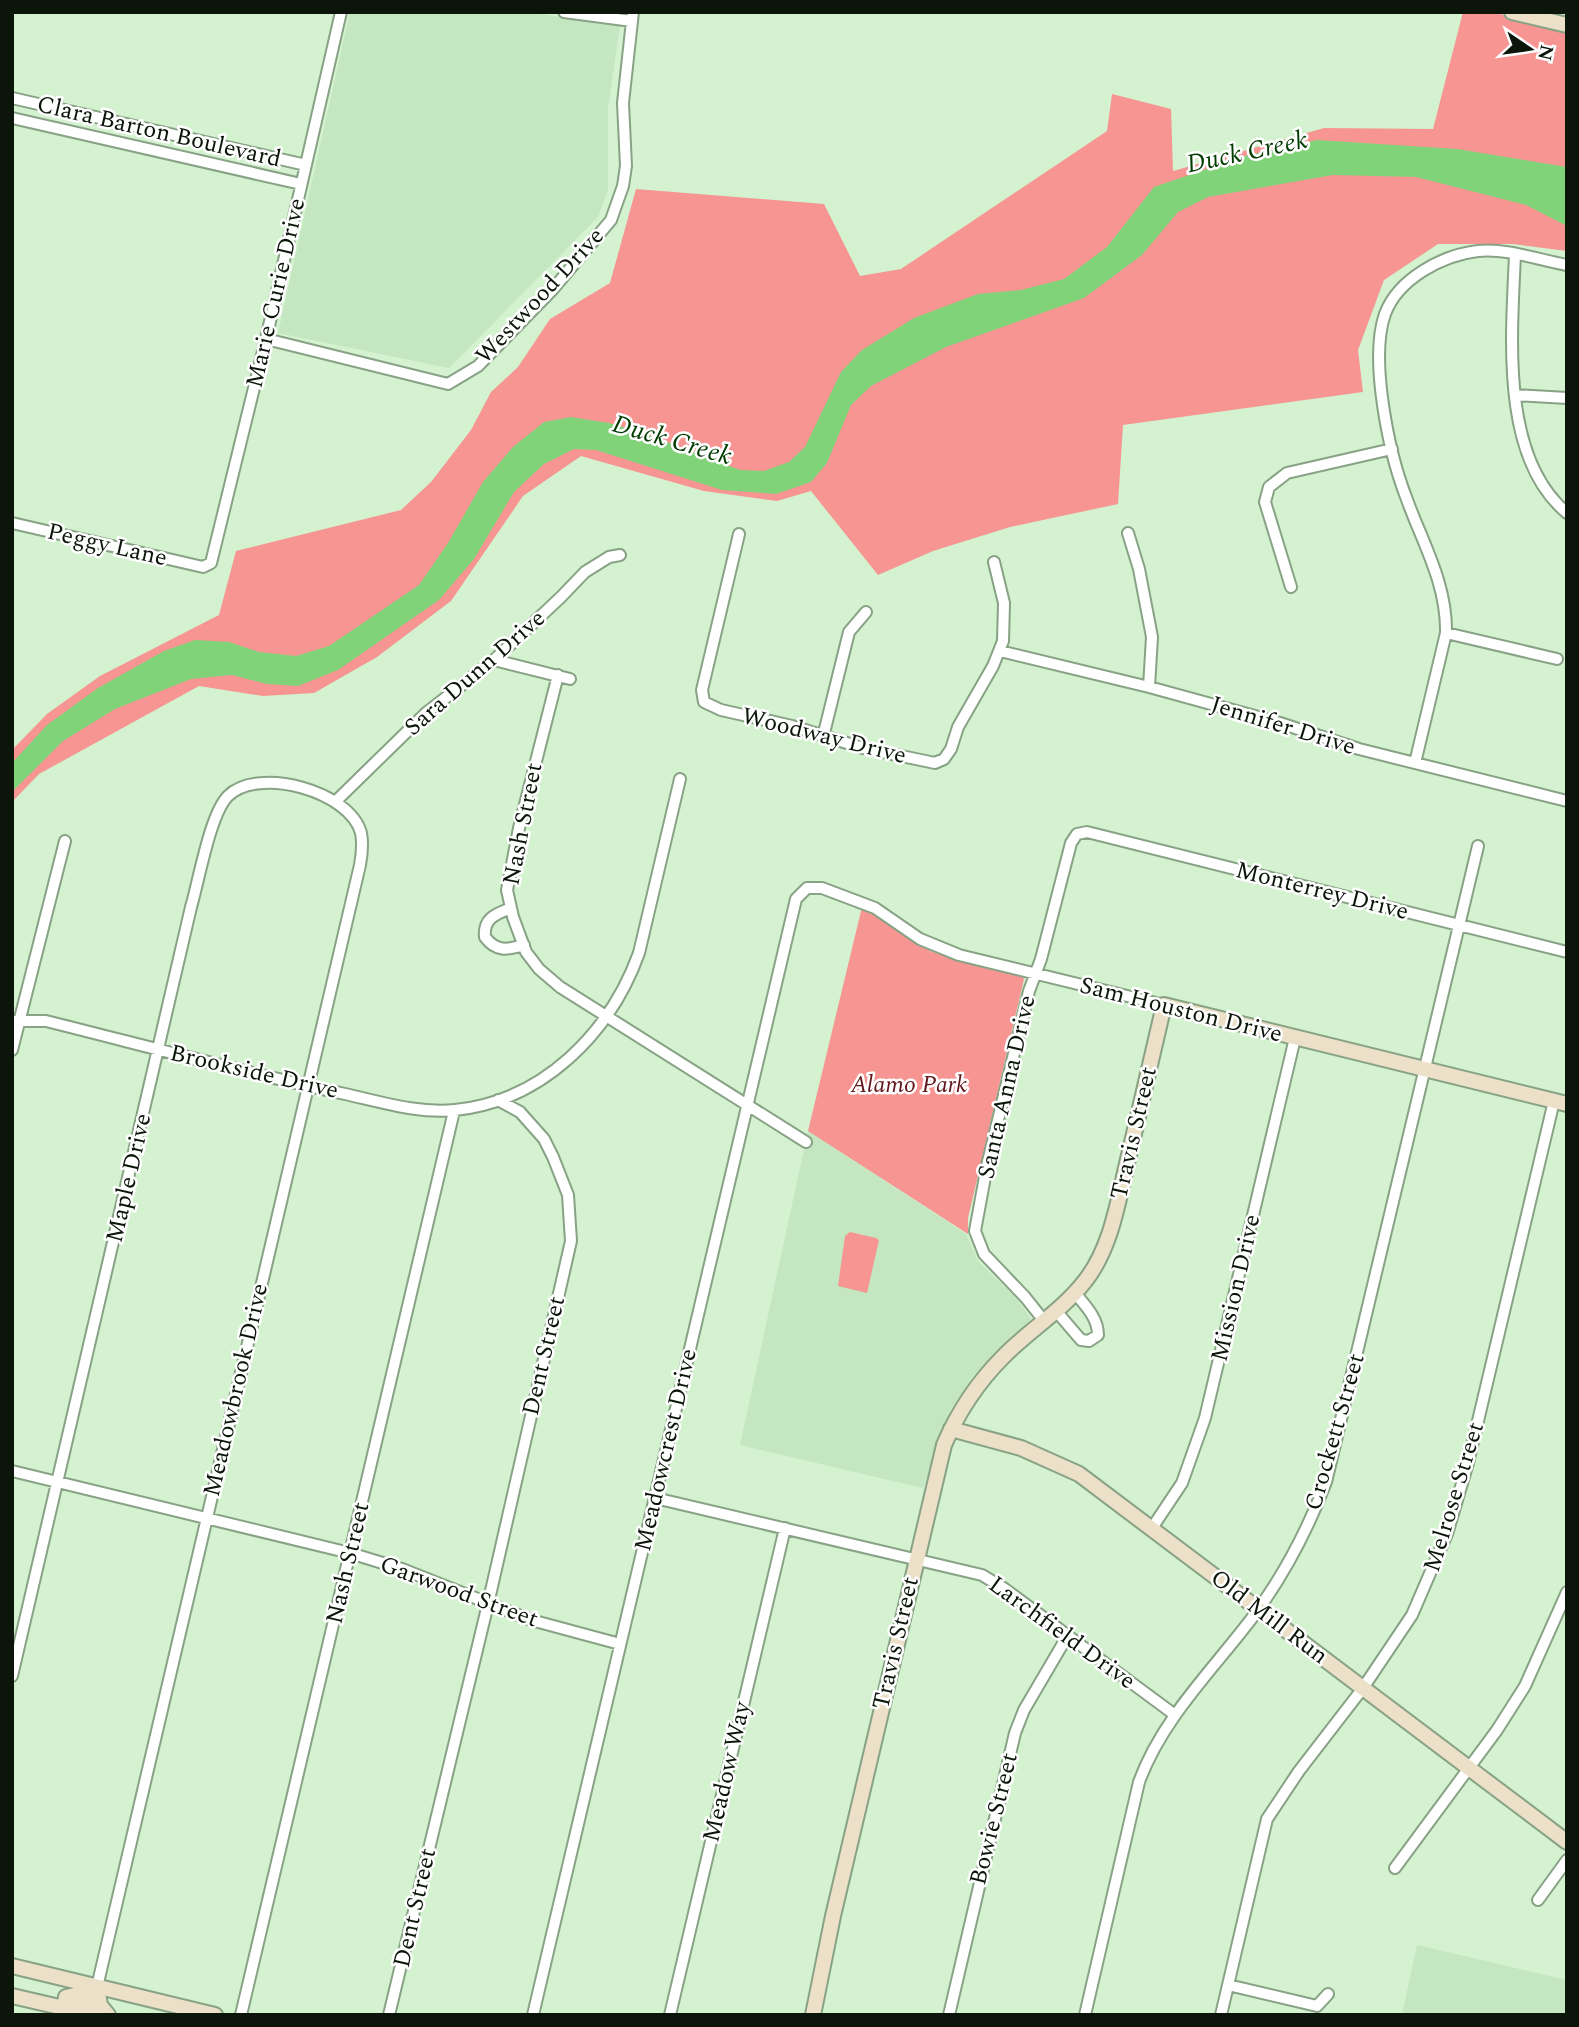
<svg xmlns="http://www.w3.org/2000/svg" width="1579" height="2027" font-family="Spectral,serif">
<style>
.built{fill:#c4e6c0}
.green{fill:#f69592}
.water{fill:#81d379}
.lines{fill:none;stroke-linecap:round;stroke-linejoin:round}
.street-casing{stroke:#87a284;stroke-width:14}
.secondary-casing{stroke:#87a284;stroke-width:18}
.street{stroke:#fff;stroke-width:10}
.secondary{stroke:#ece0c8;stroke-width:14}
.labels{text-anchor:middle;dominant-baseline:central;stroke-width:5;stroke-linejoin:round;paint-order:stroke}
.street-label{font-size:24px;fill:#0b150a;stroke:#fff}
.park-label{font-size:24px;font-style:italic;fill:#61171b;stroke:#fff}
.water-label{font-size:26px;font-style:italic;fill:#003c00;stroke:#fff}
</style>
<rect width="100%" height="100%" fill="#d4f1d0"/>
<!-- built -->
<path class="built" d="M350 12H525L620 25 608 108V190L598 217 449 368 278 333Z
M808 1131 966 1234 978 1261 1016 1298 1031 1319 972 1377 950 1411 923 1488 740 1445Z
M1417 1945 1567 1980V2015H1402Z"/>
<!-- green -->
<path class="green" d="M1463 12H1492L1567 31V251L1513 244H1438L1384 280 1358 350 1363 392 1123 425 1118 504 1010 527 933 551 878 575 811 491 777 501 704 491 581 456 523 496 451 601 377 657 314 693 263 696 199 686 39 774 12 802V750L47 714 100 676 219 615 236 551 401 510 431 482 471 430 491 392 518 367 550 319 610 283 636 189 824 204 860 276 901 269 1107 131 1112 94 1171 109 1173 171 1324 128 1433 129Z
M862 907 930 951 957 960 1022 976 1024 979 968 1218V1234L808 1131Z
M850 1232 876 1238 879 1240 867 1293 838 1286 845 1236Z"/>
<!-- water -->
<path class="water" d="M1317 140 1457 149 1567 167V226L1526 205 1416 177 1333 175 1208 197 1178 212 1142 255 1084 298 946 347 871 386 851 405 827 463 811 482 776 494 722 490 596 450 574 449 544 464 514 492 474 559 439 600 338 670 298 686 267 684 232 675 191 679 115 709 63 741 12 792V763L47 725 98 688 164 651 195 640 229 642 259 652 296 656 329 646 419 585 448 543 483 482 513 447 544 422 571 417 609 423 649 435 740 470 764 471 789 462 805 447 841 372 862 350 914 318 978 294 1021 290 1064 279 1107 247 1154 187 1245 156Z"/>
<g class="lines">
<!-- street casing -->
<g class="street-casing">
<path id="street" d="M564 12 632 21
M12 98 306 165
M12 118 301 184
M1515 254C1512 332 1499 457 1567 513
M266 339 448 384 478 366 553 289 611 220 623 186 626 166 623 103 633 12
M1515 395 1567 398
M12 523 203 567 211 563 266 339 341 12
M1128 533 1139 569 1152 637 1149 687
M739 534 702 690 704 702 721 710 792 726 863 748 935 763 944 759 951 749 958 727 993 666 1003 641 1004 603 994 562
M1291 587 1265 502 1269 487 1287 473 1392 449
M1446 633 1557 659
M1000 651 1149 687 1280 723 1359 749 1567 801
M494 660 570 679
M558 675 519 828 507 890 513 917 526 952 539 969 560 987 806 1142
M823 737 849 632 866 612
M1415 763 1446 633C1447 583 1422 542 1406 497 1389 453 1369 359 1385 314 1398 279 1442 255 1478 251 1508 248 1538 260 1567 265
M336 801 426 713 494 660 561 597 585 572 609 557 620 555
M511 908C496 914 483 918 485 937 496 952 507 950 524 945
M12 1021H46C146 1046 245 1073 345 1094 381 1102 419 1114 455 1110 543 1101 610 1033 639 953L680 779
M12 1050 65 841
M1057 1312 1081 1340 1089 1341 1098 1335C1098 1318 1085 1305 1075 1293
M1045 1322 1025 1297 984 1254 975 1231 987 1166 1029 991 1041 959 1071 843 1077 834 1087 832 1567 952
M12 1471 350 1553 402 1569 531 1620 620 1644
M655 1498 982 1575 1005 1589 1175 1715
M1152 1528 1182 1483 1205 1418 1295 1038
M12 1676 191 907C199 880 210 814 228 796 258 766 350 791 361 833 363 843 362 854 360 865L97 1987
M1395 1868 1497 1730 1525 1686 1567 1592
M1538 1900 1567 1860
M1228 1985 1317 2006 1328 1994
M241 2015 454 1111
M389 2015 488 1604 571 1241 568 1195 553 1157 544 1139 520 1112 498 1100
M533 2015 796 899 807 888H822L875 908 920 939 959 955 1164 1005
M670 2015 785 1528
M949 2015 1015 1733 1024 1710 1068 1635
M1085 2015 1139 1782C1163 1716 1217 1666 1258 1610 1286 1571 1309 1526 1326 1482L1478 846
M1221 2015 1267 1819 1299 1771 1363 1688 1412 1615 1447 1534 1468 1463 1554 1101"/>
</g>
<!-- secondary casing -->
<g class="secondary-casing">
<path id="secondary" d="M1512 12 1567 25
M951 1429 1021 1448 1079 1474 1567 1842
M12 1966 215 2015
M97 1988 100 2005 108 2015
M12 1996 94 2015
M72 2005C88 2005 93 2003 97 1987
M64 2008 66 1997 88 1992 97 1987
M813 2015 833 1916 944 1445C958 1412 977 1383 1003 1357 1029 1330 1062 1311 1085 1281 1113 1246 1119 1194 1130 1151 1141 1102 1153 1054 1164 1005L1567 1104"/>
</g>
<!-- street -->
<use href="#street" class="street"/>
<!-- secondary -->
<use href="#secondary" class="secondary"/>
</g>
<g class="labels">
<!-- street labels -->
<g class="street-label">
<text transform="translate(159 132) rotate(13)">Clara Barton Boulevard</text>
<text transform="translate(276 293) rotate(-77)">Marie Curie Drive</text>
<text transform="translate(540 296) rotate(-47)">Westwood Drive</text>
<text transform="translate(107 545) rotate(13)">Peggy Lane</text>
<text transform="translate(475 673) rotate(-41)">Sara Dunn Drive</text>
<text transform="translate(1283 726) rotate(17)">Jennifer Drive</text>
<text transform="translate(824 736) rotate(14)">Woodway Drive</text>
<text transform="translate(523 824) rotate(-79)">Nash Street</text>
<text transform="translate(1322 891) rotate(14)">Monterrey Drive</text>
<text transform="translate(1181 1010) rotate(14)">Sam Houston Drive</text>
<text transform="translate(254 1072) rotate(13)">Brookside Drive</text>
<text transform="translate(1007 1087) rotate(-77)">Santa Anna Drive</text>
<text transform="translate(1134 1133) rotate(-77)">Travis Street</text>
<text transform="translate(129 1178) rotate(-77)">Maple Drive</text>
<text transform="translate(1236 1288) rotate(-77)">Mission Drive</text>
<text transform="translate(544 1356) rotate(-77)">Dent Street</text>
<text transform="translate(236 1390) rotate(-77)">Meadowbrook Drive</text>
<text transform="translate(1335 1432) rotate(-74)">Crockett Street</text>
<text transform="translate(666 1450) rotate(-77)">Meadowcrest Drive</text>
<text transform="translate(1454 1497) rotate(-73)">Melrose Street</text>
<text transform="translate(348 1563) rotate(-77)">Nash Street</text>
<text transform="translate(459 1592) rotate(20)">Garwood Street</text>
<text transform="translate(1269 1617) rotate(37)">Old Mill Run</text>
<text transform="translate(1062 1633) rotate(36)">Larchfield Drive</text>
<text transform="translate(896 1643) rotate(-77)">Travis Street</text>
<text transform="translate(727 1772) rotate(-77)">Meadow Way</text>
<text transform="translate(994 1819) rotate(-76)">Bowie Street</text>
<text transform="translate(415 1908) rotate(-77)">Dent Street</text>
</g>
<!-- park labels -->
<g class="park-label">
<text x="909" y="1085">Alamo Park</text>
</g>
<!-- water labels -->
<g class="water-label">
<text transform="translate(1247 152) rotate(-12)">Duck Creek</text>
<text transform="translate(672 440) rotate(16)">Duck Creek</text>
</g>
</g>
<!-- border -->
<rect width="1579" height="2027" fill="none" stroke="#0b150a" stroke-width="28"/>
<!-- north arrow -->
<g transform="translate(1530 49) rotate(103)" stroke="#ffffff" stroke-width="5" paint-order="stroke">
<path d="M0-5L12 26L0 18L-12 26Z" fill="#0b150a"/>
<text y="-10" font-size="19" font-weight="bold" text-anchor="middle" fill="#0b150a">N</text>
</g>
</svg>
